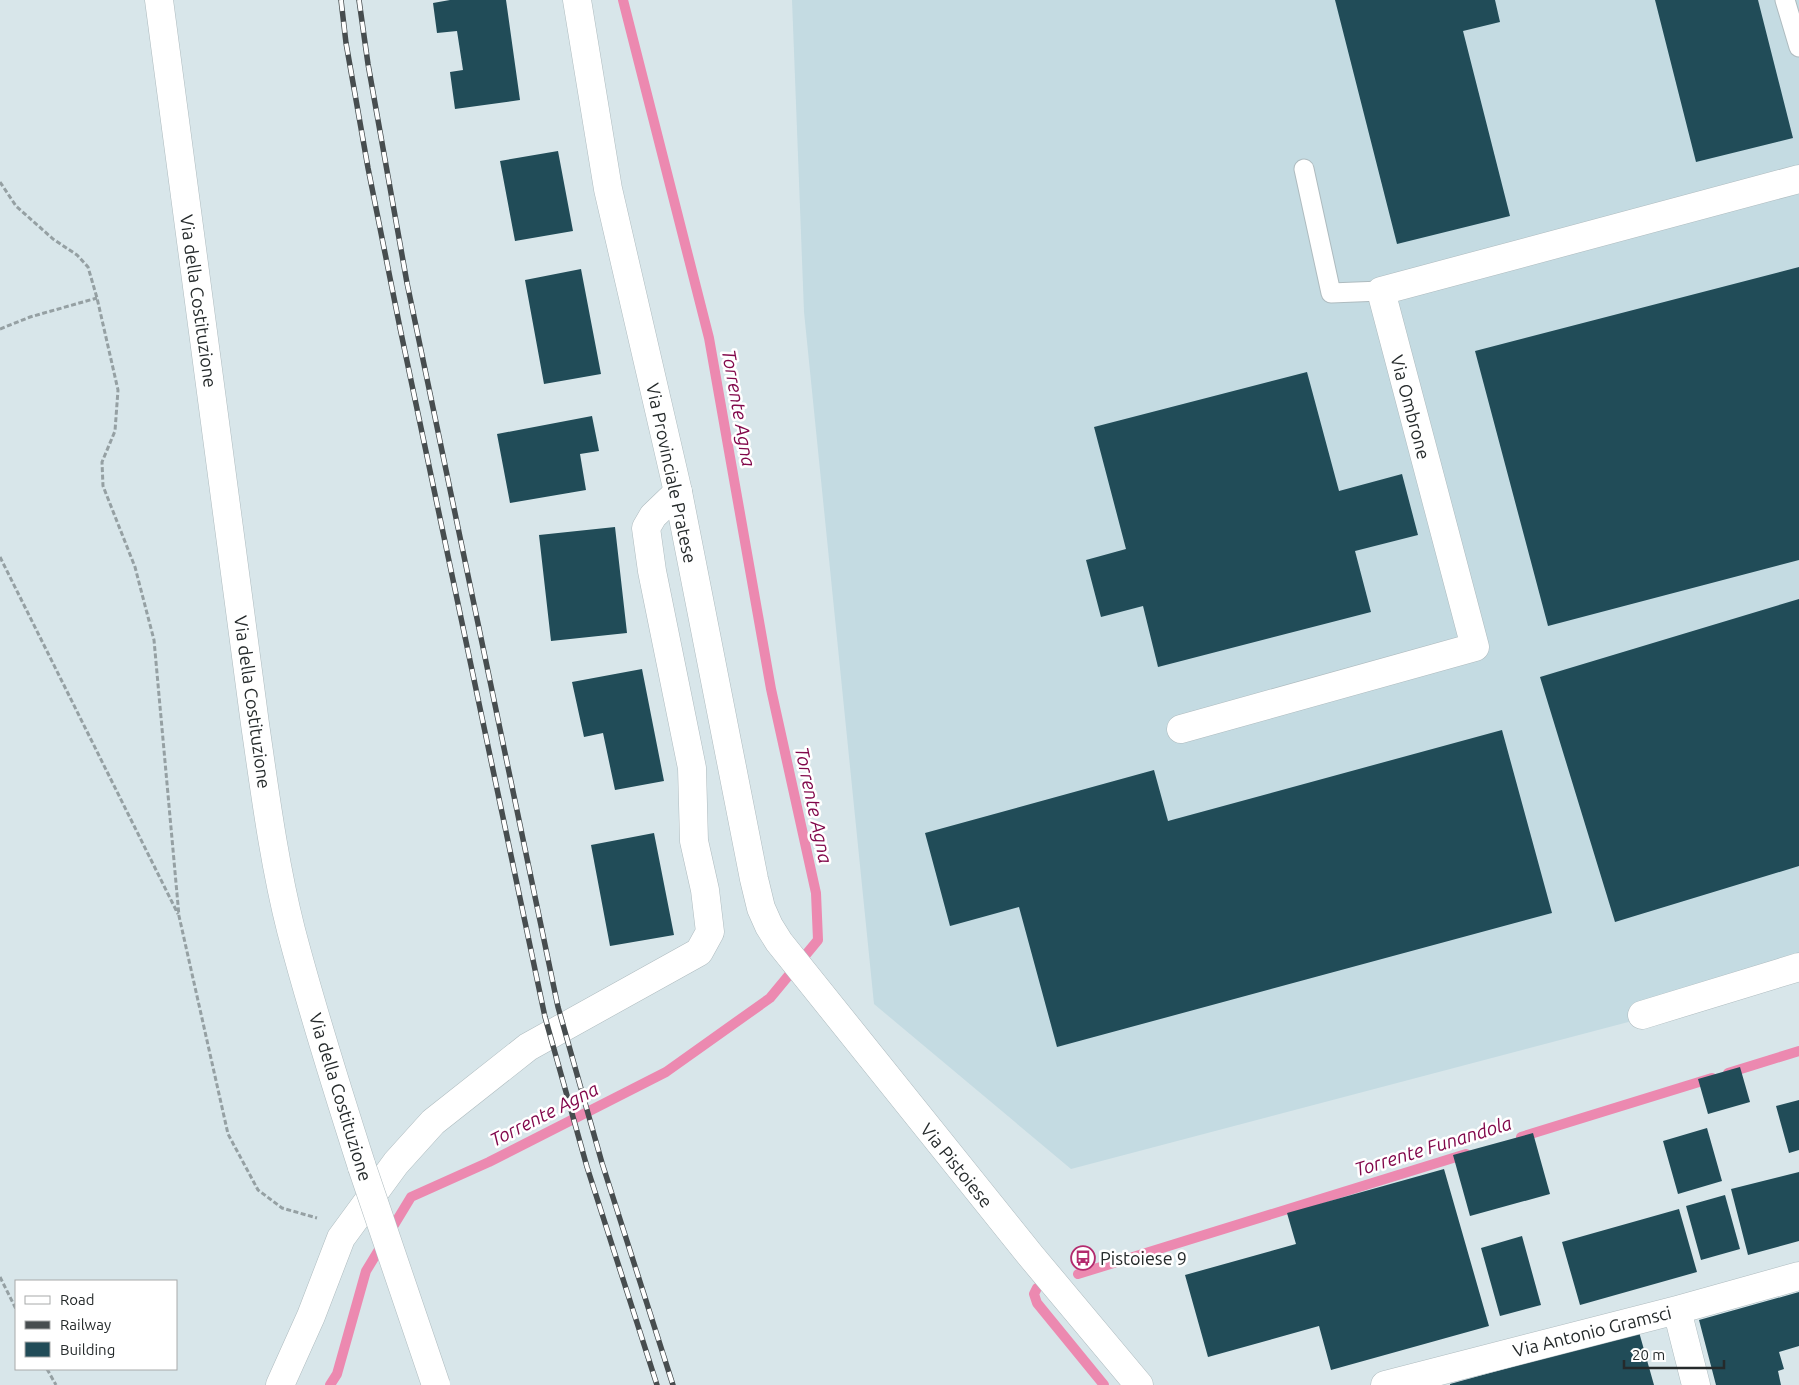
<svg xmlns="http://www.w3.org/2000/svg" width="1799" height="1385" font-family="Ubuntu,sans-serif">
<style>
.built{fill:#c4dbe2}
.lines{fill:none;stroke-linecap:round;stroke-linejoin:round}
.stream{stroke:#ec89b0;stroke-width:10}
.building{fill:#214c58}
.service-casing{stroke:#aebbbf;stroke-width:21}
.minor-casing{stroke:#aebbbf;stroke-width:29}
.tertiary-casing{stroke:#aebbbf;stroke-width:29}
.secondary-casing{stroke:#aebbbf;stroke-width:29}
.path{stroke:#95a0a3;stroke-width:3;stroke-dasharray:5 2.5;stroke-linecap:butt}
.service{stroke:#fff;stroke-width:19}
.minor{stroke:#fff;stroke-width:28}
.tertiary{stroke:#fff;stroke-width:28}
.secondary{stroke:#fff;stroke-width:28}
.rail-casing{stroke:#474d4f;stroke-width:5.5}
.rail{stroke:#fff;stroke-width:4;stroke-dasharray:11;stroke-linecap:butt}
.secondary-bridge-casing{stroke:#aebbbf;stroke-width:29;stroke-linecap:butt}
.secondary-bridge{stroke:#fff;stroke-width:28}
.labels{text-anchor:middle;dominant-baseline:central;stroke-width:5;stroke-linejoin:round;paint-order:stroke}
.street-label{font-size:18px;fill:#252a2b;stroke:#fff}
.poi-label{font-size:18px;fill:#252a2b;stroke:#fff;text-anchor:start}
.water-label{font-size:19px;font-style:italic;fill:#82084b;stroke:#fff}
</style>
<rect width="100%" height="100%" fill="#d8e6ea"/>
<!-- built -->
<path class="built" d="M792 0H1799V977L1071 1169 874 1004 804 312Z"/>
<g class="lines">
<!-- stream -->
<path class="stream" d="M1728 1073 1799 1051
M1521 1137 1712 1078
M1078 1274 1466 1154
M1037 1288 1034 1294 1037 1303 1104 1385
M330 1385 337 1374 366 1271 411 1197 489 1162 666 1072 770 998 818 940 816 893 771 689 709 338 623 0"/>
</g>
<!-- building -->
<path class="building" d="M450 0H506L520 100 455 109 450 72 463 70 457 31 437 33 433 3Z
M1335 0H1495L1500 22 1463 31 1510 216 1397 244Z
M1655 0H1758L1793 138 1696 162Z
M558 151 573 231 515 241 500 161Z
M1799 267V560L1548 626 1475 351Z
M581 269 601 374 544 384 525 280Z
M1307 372 1339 491 1402 474 1418 535 1355 551 1371 612 1158 667 1143 606 1101 617 1086 560 1126 549 1094 427Z
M592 416 599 451 580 454 586 490 510 503 497 434Z
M615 527 627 633 551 641 539 535Z
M1799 599V866L1615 922 1540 677Z
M642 669 664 781 615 790 603 733 584 737 572 682Z
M1502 730 1552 913 1057 1047 1019 907 950 926 925 833 1154 770 1168 821Z
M654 833 674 935 610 946 591 845Z
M1740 1067 1750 1102 1708 1114 1698 1079Z
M1799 1100V1150L1789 1153 1776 1106Z
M1707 1128 1722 1181 1678 1194 1663 1141Z
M1533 1133 1550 1194 1470 1216 1453 1155Z
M1444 1169 1489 1326 1331 1370 1319 1326 1208 1357 1185 1275 1296 1244 1287 1213Z
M1799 1172V1241L1748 1255 1731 1189Z
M1725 1195 1740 1249 1701 1260 1686 1206Z
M1679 1209 1697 1272 1580 1305 1562 1242Z
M1522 1236 1541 1305 1500 1316 1481 1248Z
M1799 1292V1346L1779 1352 1784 1369 1778 1371 1781 1385H1716L1699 1320Z
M1639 1332 1654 1385H1450V1384Z"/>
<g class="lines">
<!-- service casing -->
<g class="service-casing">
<path id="service" d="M1785 0 1799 47
M1304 169 1331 293 1381 291"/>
</g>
<!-- minor casing -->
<g class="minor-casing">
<path id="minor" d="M1181 729 1475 647 1381 291 1799 179
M1642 1015 1799 967
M1677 1310 1696 1385
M280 1385 311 1316 341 1238 396 1163 433 1122 528 1047 699 952 710 932 705 890 694 841 692 768 652 571 646 528 653 516 678 492
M1385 1385 1677 1310 1799 1276"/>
</g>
<!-- tertiary casing -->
<g class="tertiary-casing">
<path id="tertiary" d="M577 0 608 189 678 492 754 879 761 908 769 926 779 942 1031 1256 1139 1385"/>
</g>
<!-- secondary casing -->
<g class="secondary-casing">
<path id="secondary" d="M159 0 255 724C265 793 274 863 291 930 312 1010 337 1089 362 1167"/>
</g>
<!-- path -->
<path class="path" d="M0 182 16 206 53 239 77 255 88 267 97 298 118 390 115 431 102 462 103 486 135 567 154 640 179 916 228 1134 258 1190 282 1208 317 1218
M0 329 30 317 97 298
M0 557 178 914
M0 1277 16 1309
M47 1369 56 1385"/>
<!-- service -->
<use href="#service" class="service"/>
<!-- minor -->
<use href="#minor" class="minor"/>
<!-- tertiary -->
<use href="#tertiary" class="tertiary"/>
<!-- secondary -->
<use href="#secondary" class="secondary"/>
<!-- rail casing -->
<g class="rail-casing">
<path id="rail" d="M341 0 346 43 368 168 400 328 545 1017 587 1167 657 1385
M359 0 368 64 407 283 558 1007 602 1163 673 1385"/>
</g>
<!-- rail -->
<use href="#rail" class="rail"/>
<!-- secondary-bridge casing -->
<g class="secondary-bridge-casing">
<path id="secondary-bridge" d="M362 1167 436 1385"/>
</g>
<!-- secondary-bridge -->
<use href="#secondary-bridge" class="secondary-bridge"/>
</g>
<!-- icons -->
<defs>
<g id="bus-ring" transform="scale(1.25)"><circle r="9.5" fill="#fff" stroke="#b32b6e" stroke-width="1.5"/><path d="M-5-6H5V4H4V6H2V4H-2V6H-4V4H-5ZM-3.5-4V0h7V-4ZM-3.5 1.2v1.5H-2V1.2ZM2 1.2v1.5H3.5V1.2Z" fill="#b32b6e"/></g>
</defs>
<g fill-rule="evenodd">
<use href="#bus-ring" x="1083" y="1258"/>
</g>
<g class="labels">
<!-- street labels -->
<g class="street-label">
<text transform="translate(199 301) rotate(82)">Via della Costituzione</text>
<text transform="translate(1411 407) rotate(75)">Via Ombrone</text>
<text transform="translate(672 473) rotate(78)">Via Provinciale Pratese</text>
<text transform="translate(253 702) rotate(82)">Via della Costituzione</text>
<text transform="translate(341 1097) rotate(73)">Via della Costituzione</text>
<text transform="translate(957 1165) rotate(51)">Via Pistoiese</text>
<text transform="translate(1592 1331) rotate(-14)">Via Antonio Gramsci</text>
</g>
<!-- poi labels -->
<g class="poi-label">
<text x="1100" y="1258">Pistoiese 9</text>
</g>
<!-- water labels -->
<g class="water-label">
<text transform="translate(739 408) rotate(80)">Torrente Agna</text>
<text transform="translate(814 805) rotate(78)">Torrente Agna</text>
<text transform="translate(544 1114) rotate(-27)">Torrente Agna</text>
<text transform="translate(1433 1146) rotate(-17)">Torrente Funandola</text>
</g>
</g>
<!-- legend -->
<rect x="15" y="1280" width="162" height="90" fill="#ffffff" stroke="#a8aaaa"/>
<rect x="25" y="1296" width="25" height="8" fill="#ffffff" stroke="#a8aaaa"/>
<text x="60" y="1305" font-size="15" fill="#252a2b">Road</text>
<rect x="25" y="1321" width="25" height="8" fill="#474d4f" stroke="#a8aaaa"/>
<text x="60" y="1330" font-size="15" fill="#252a2b">Railway</text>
<rect x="25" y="1342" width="25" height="15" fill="#214c58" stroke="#a8aaaa"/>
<text x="60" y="1355" font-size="15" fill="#252a2b">Building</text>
<!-- scale -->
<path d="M1624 1360v8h100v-8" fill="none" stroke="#252a2b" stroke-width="2.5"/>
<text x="1632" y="1360" font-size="15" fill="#252a2b" stroke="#ffffff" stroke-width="4" paint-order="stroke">20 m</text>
</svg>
